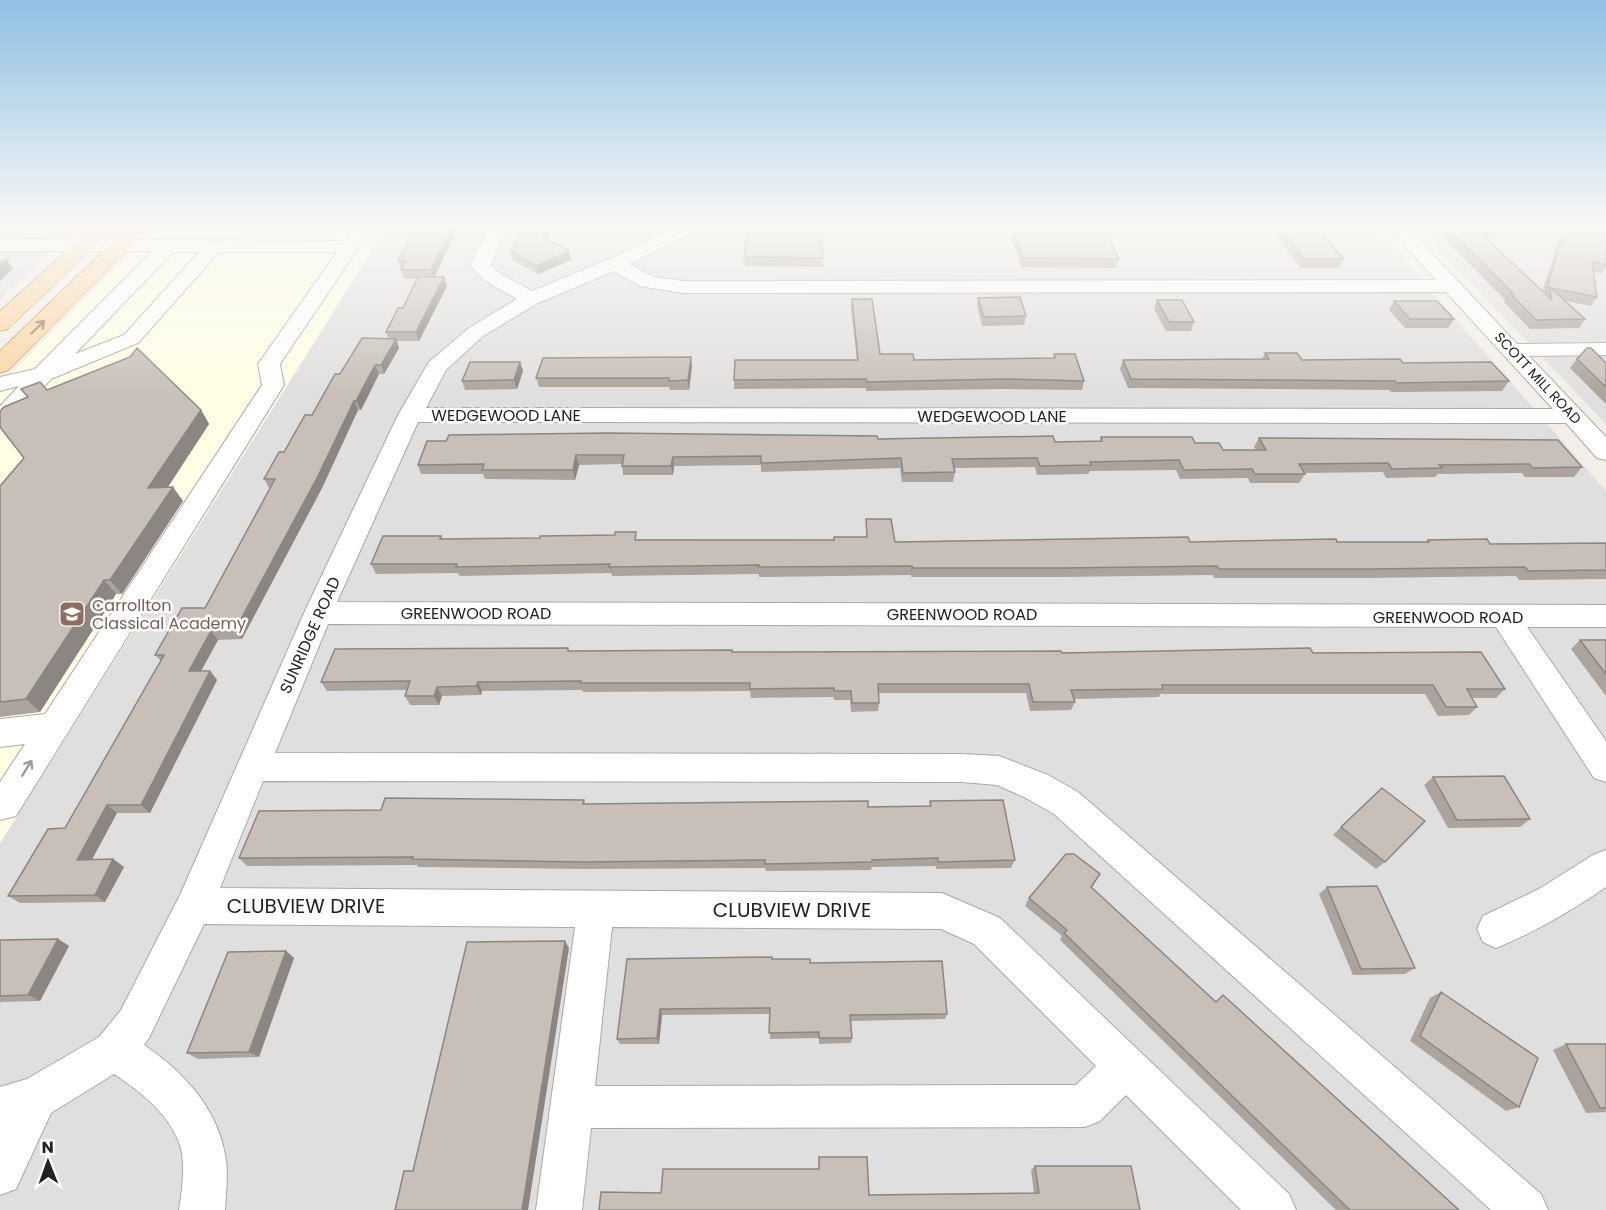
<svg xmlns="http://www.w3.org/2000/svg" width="1606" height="1210" font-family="Poppins,sans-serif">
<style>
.residential{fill:#e0dfdf}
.education{fill:#ffffe5}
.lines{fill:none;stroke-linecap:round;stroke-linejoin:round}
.minor-casing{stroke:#a9a9a9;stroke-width:2}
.major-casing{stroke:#a06b00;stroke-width:1}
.minor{fill:#fff;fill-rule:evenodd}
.major{fill:#fcd6a4;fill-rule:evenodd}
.wall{fill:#aba49e}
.shaded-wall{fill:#8b8681}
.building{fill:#c7bfb8;stroke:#8b8681;stroke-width:1.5}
.oneway{stroke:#8f7c63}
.oneway2{stroke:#9c9c9c}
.labels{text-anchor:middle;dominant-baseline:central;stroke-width:5;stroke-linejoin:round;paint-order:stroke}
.far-street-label{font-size:14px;fill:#222;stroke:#fff}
.street-label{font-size:16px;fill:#222;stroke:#fff}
.education-label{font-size:16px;fill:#785e54;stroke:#fff;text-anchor:start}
.near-street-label{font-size:20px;fill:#222;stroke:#fff}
</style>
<rect width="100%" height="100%" fill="#f2efe9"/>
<!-- residential -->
<path class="residential" d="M0 226H80L0 299Z
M387 226H1374L1606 491V1210H0V843Z
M1417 226H1606V424Z"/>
<!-- education -->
<path class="education" d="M157 226H387L0 843V386Z"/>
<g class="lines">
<!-- minor casing -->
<g class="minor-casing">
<path id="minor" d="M355 226H373L280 364 284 385 16 816 0 820V782L25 744 0 747V719L45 714 262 385 258 364 337 252H219L138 343 51 379 8 425 0 427V406L19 386 0 391V377L35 369 152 251H0V239L345 241ZM173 252H199L124 335 75 354Z
M489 226H507L491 265 496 271 532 291 610 259 676 226H699L696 230 629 264 654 277 683 281 1436 280 1387 226H1406L1517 344 1606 343V355L1529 356 1606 437V460L1597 458 1566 423 418 422 337 602 1606 605V627H1527L1606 741V782L1594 778 1496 627 328 624 275 753 962 754 999 756 1048 775 1078 792 1541 1194 1548 1210H1491L1054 814 1024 797 997 785 962 782 263 781 220 888 942 893 1000 918 1289 1194 1296 1210H1241L1126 1095 1100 1121 1085 1127 591 1128 582 1210H536L575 927 204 924 149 1038 144 1045C180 1069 215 1105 224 1150 229 1169 226 1190 225 1210H179C182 1190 186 1165 180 1145 170 1115 139 1090 114 1074L51 1113 16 1189 0 1195V1087L27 1079 99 1037 121 1010 181 893 304 613 398 415 429 362 469 328 517 299 482 279 471 265ZM614 271 640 286 683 293 1446 292 1553 409 426 408 446 370 483 336 538 303ZM612 927 941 929 974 944 1096 1066 1076 1085 595 1086Z
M1606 850V887C1571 911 1535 932 1496 948L1483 942 1477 929 1483 916 1539 889 1593 855Z"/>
</g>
<!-- major casing -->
<g class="major-casing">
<path id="major" d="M94 226H116L8 329 0 331V311Z
M129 226H151L9 370 0 373V351Z"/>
</g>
<!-- minor -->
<use href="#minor" class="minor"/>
<!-- major -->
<use href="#major" class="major"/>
</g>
<!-- wall -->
<path class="wall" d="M459 226 434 277 447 286 419 341H397L399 348 384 374H379L361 410H358L322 488 242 639 218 640 201 671H210L217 680 150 813H117L92 859H113L124 867 105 902 20 903 8 896 65 828 161 661 155 655 205 608 270 488H269L264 479 312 415 340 374 388 338 386 332 403 308 418 279H404L398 261 409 238 408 233Z
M522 226H552L547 239 569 251 571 260 538 274 513 260 511 251Z
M1007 226H1103L1119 259 1116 268 1022 267Z
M1269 226H1316L1343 259 1339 268H1301Z
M1432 226H1493L1498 231 1493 240H1487L1542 292 1562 230 1560 229 1561 226H1606V268L1601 274 1594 272 1597 297 1591 306 1565 301 1585 319 1579 328 1530 329 1504 302 1505 300Z
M744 257 823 258V267L745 266Z
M978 298 1026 316 1024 325 982 326 977 306Z
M852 299 880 354 914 360 1053 358 1054 354 1084 381 1082 390 1002 389 866 391V388L734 389V380L857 360 851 308Z
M1157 300 1194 322 1191 331H1166L1154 309Z
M1394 301 1454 319 1448 328H1405L1389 310Z
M1265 353 1302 360 1403 363 1509 381 1502 391 1391 392 1389 390 1128 388 1120 369 1123 360 1262 359Z
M691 357 692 366 689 390H670L669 387H539L536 378Z
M1577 359 1606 363V404L1570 368Z
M520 362 523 371 517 389 465 390 462 381Z
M47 390 201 410 209 424 168 487 183 501 122 594H116L40 712 0 717V486L24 458Z
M1101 437 1195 443 1223 450H1256L1254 447 1259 438 1582 467 1574 477H1525L1522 473 1438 474 1435 477 1386 478 1383 472 1304 473 1305 474 1299 483H1250L1248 478 1180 479 1176 470 1090 471 1088 474 1037 475 1035 467 954 468 955 472 953 482H902L900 468 761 472V465L674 466 673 475H623L622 464 579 465 575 480 485 479 483 474H421L418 465 878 439 1055 442 1100 441Z
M866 519 895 542H1426L1428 540 1490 544 1606 543V579L1519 580 1516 576 1365 578H1214L1213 575 1060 577H911V575L759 577V574L612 576 611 573 460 576 458 573 376 574 371 564 441 536 443 539 834 540 866 537Z
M1580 640H1606V696L1571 649Z
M568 648 569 651 732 652 1313 653 1505 689 1496 698H1472L1477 707 1469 715 1438 716 1425 694H1160L1159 697 1074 699 1075 702 1071 710 1030 711 1026 693H878L879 703 878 711 851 712 850 700H834L833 697 751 698 750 691 583 692 582 690 482 691 481 695 442 696 439 705H410L405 696 407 690 327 691 321 682Z
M1433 777 1530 819 1520 827 1448 828 1424 785Z
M584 800 585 804 868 807 929 806 930 801 1015 860 1011 868 936 869V866L872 867 871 870 766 871 765 868 585 869 418 867 417 865 247 866 239 858 381 810Z
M1341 827 1385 862 1376 869 1333 835Z
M1100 874 1092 888 1216 1002 1223 995 1459 1210H1336L1060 940 1062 936 1025 906 1029 898Z
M1327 887 1415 968 1405 974 1353 975 1319 894Z
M58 939 69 946 40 1001 1 1002 0 1003V940Z
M286 951 294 958 259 1057 198 1059 187 1053Z
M627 959H772L810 963 947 1014 945 1019 851 1021 852 1038 851 1043 819 1044V1038L770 1039V1014L662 1015 659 1044H620L617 1039Z
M1441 992 1519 1107 1506 1111 1410 1041 1430 998Z
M1566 1044H1606V1112L1586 1113 1553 1050Z
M1035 1166 1140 1210 869 1195 1034 1193 1031 1170Z"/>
<!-- shaded-wall -->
<path class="shaded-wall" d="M452 226H459L434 278 431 270Z
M547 226H552L545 245 543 237Z
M569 251 571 260 538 274 536 266Z
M7 260 13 269 0 281V267Z
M444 277 447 286 419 341 416 332Z
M396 339 399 348 384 374 381 365Z
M691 357 692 366 689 390 688 380Z
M520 362 523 371 517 389 514 380Z
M375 365 379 374 361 410 356 401Z
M354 401 358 410 322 488 242 639 235 630Z
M201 410 209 424 158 502 148 488Z
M576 455 579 465 575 480 573 470Z
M673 457 674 466 673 475 671 466Z
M173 487 183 501 122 594 110 580Z
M104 580 116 594 40 712 26 699Z
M211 631 218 640 196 680 189 671Z
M210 671 217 680 150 813 141 805Z
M478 682 482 691 481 695 476 686Z
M437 687 442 696 439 705 434 696Z
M107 805 117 813 88 867 77 860Z
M113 859 124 867 105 902 95 895Z
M58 939 69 946 40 1001 28 995Z
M565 941 569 948 528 1210H522Z
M286 951 294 958 259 1057 249 1052Z
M660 1009 662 1015 659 1044 657 1038Z"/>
<!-- building -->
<path class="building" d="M412 226H452L431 270H401L406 261H398L412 233H408Z
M522 226H547L543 237 569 251 536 266 511 251Z
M747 226H821L823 258 744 257Z
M1012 226H1103L1119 259 1023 258Z
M1279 226H1316L1343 259H1304Z
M1445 226H1493L1498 231H1478L1551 299 1550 287H1547L1566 226H1606V265L1592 261 1597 297 1551 288 1585 319 1536 320 1510 293H1513Z
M7 260 0 267V261Z
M418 277H444L416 332H386L398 308H403Z
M1020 297 1026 316 984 317 978 298Z
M852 299H872L880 354H913L914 360 1055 358 1054 354H1075L1084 381 1003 379 867 382 866 379 734 380 735 360H858Z
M1157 300H1182L1194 322H1169Z
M1394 301H1437L1454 319H1410Z
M362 338 396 339 381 365H375L356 401H354L317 478 235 630 211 631 189 671H210L141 805H107L77 860 113 859 95 895 8 896 48 829 65 828 164 655H155L182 608H205L275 479H264L279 452H284L305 415H312L335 374H340Z
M137 348 201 410 148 488 173 487 110 580H104L26 699 0 702V486L24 458 0 427V411L4 407 28 397 21 389 40 382 47 390 130 357Z
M1587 348H1591L1606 363V387L1577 359Z
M1265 353H1297L1302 360 1400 359 1403 363 1491 362 1509 381 1396 383 1395 381 1131 379 1123 360 1269 359Z
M691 357 688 380 669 381V378H536L543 358Z
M470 362H520L514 380 462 381Z
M608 433 877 436 878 439 1053 436 1055 442 1102 441 1101 437H1192L1195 443H1219L1223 450H1266L1259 438 1558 440 1582 467 1533 468 1529 464 1439 465 1442 468 1392 469 1388 463 1299 464 1305 474H1255L1252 469 1184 470 1179 460 1090 462 1091 465 1040 466 1037 458 952 459 955 472 903 473 901 458 761 463V456L673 457 671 466H622L624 455H576L573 470H482L484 464 418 465 427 441H446L449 435Z
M866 519H891L895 542 1188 537 1190 542 1336 539 1337 542H1429L1428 540 1487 539 1490 544 1606 543V570L1528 571 1525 567 1371 569H1219L1217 566 1063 568H912V566L759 567V565L609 567 610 564 456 567 457 564H371L383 536H441L440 539 540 538V536L615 535V532H636L635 540H834V537H867Z
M1580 640H1606V674Z
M568 648V651L732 650V652L1061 651 1062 653 1310 648 1313 653 1481 652 1505 689H1467L1477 707H1446L1433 685H1162L1163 689 1071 690 1075 702H1033L1029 684H878L879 703H852L851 691H834V688L750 689V683H580L581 681 478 682 476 686 437 687 434 696H405L410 681 321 682 335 649Z
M1504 776 1530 819 1457 820 1433 777Z
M1382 788 1425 821 1385 862 1341 827Z
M385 798 584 800 583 804 868 801V807L931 806 930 801 1003 800 1015 860 938 862V858L872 860V862L765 864V860L582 862 412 859 413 857 239 858 259 811 381 810Z
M1066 854H1074L1100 874 1091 887 1216 1002 1223 995 1459 1210H1350L1064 933 1067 930 1029 898Z
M1377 886 1415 968 1361 969 1327 887Z
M58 939 28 995 0 996V940Z
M565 941 522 1210H395L404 1171H413L467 942Z
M286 951 249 1052 187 1053 228 952Z
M772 957V959H810V963L942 961 947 1014 850 1015 852 1038H819V1032L769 1033 770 1008 660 1009 657 1038 617 1039 627 959Z
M1441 992 1538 1058 1519 1107 1420 1036Z
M1566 1044H1606V1108H1600Z
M819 1157H867L869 1195 1039 1193 1035 1166H1131L1140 1210H599L601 1192 661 1193 663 1169H819Z"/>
<!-- one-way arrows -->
<defs><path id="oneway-shaft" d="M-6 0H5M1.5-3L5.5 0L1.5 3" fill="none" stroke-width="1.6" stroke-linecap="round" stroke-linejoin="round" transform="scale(1.5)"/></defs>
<use class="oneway" href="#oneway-shaft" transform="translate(38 327) rotate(-44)"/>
<use class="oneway2" href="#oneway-shaft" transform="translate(27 768) rotate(-58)"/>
<!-- sky -->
<linearGradient id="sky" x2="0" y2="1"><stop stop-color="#8fc0e4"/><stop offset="0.57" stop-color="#f9f8f5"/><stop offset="1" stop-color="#f9f8f5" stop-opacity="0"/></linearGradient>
<rect width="1606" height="396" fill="url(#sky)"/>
<!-- icons -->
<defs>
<g id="school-square" transform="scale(1.35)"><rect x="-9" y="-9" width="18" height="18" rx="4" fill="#8d6e63" stroke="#fff"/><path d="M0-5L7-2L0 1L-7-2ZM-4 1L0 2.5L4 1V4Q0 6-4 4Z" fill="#fff"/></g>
</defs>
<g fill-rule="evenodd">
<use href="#school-square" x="72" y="614"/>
</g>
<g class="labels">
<!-- far-street labels -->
<g class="far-street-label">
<text transform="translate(1538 378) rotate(47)">SCOTT MILL ROAD</text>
</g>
<!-- street labels -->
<g class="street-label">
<text x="506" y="415">WEDGEWOOD LANE</text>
<text x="992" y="416">WEDGEWOOD LANE</text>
<text x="476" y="613">GREENWOOD ROAD</text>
<text x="962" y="614">GREENWOOD ROAD</text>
<text x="1448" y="617">GREENWOOD ROAD</text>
<text transform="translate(310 635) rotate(-66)">SUNRIDGE ROAD</text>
</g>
<!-- education labels -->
<g class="education-label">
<text x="92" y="605">Carrollton<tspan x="92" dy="18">Classical Academy</tspan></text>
</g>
<!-- near-street labels -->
<g class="near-street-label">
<text x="306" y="906">CLUBVIEW DRIVE</text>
<text x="792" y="910">CLUBVIEW DRIVE</text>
</g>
</g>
<!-- north arrow -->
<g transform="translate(48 1162) rotate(359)" stroke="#ffffff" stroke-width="4.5" paint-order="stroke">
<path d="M0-4.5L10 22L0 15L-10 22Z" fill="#222222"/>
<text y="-9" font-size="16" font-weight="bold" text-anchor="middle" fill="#222222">N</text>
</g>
</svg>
